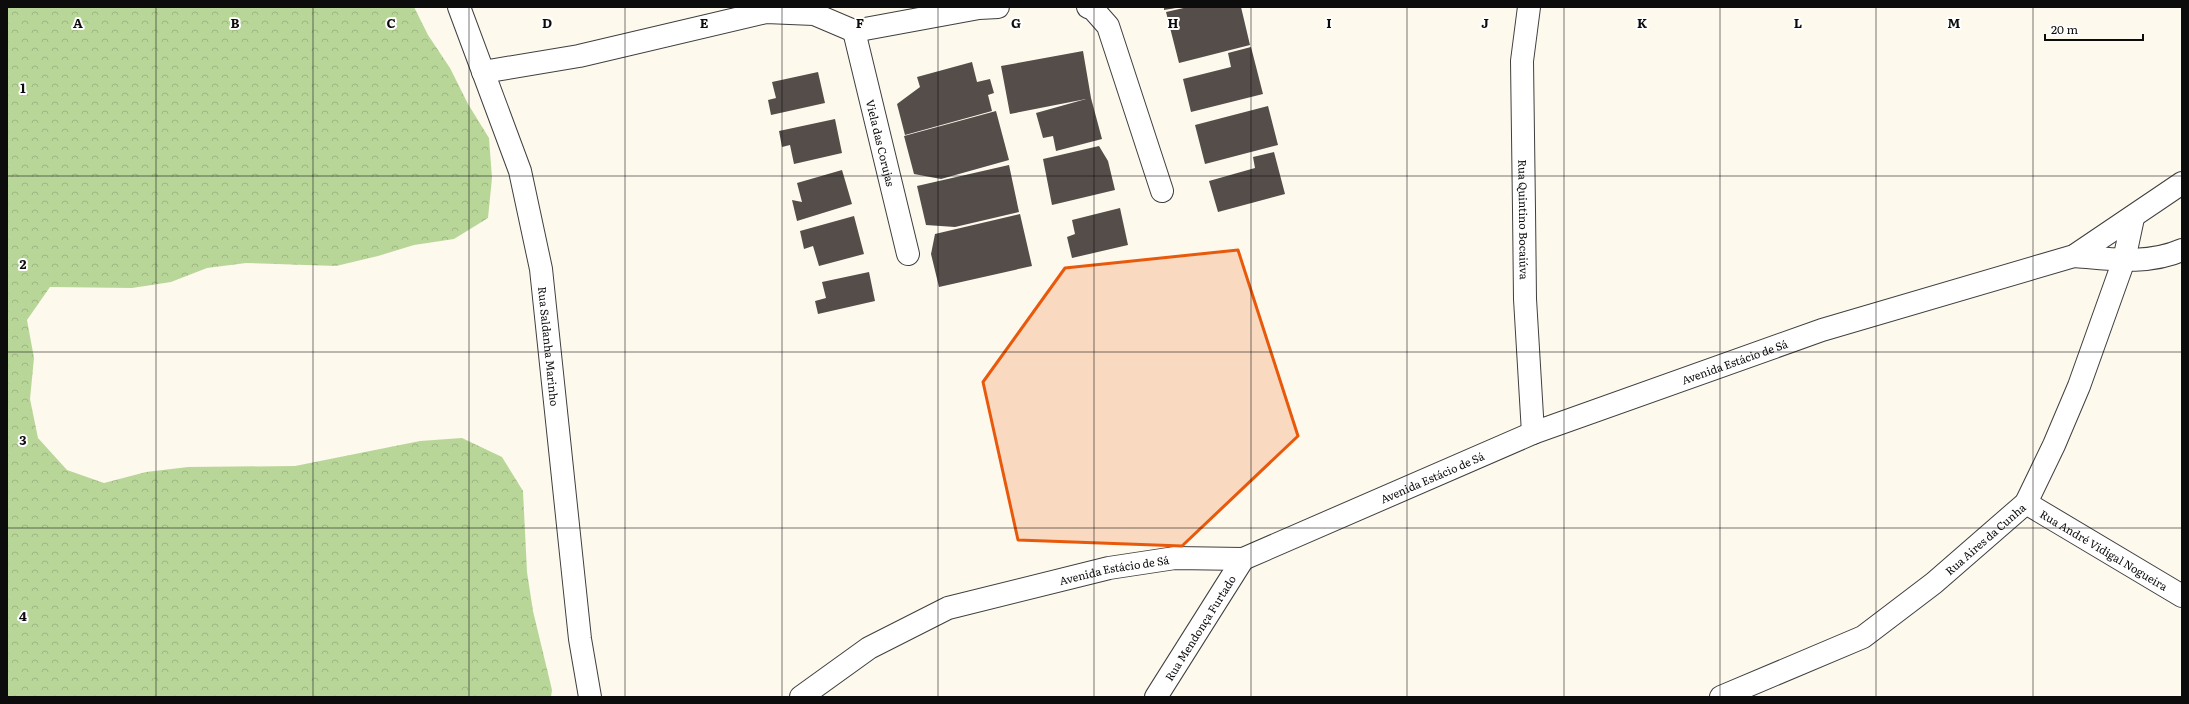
<svg xmlns="http://www.w3.org/2000/svg" width="2189" height="704" font-family="Literata,serif">
<style>
.forest{fill:url(#forest-crowns)}
.building{fill:#544d4a}
.lines{fill:none;stroke-linecap:round;stroke-linejoin:round}
.street-casing{stroke:#3f3f3f;stroke-width:24}
.street{stroke:#fff;stroke-width:22}
.marked{fill:#e8590c;fill-opacity:0.2;stroke:#e8590c;stroke-width:3;stroke-linejoin:round}
.grid{fill:none;stroke:#0c0c0c;stroke-width:1;stroke-opacity:0.55}
.labels{text-anchor:middle;dominant-baseline:central;stroke-width:4;stroke-linejoin:round;paint-order:stroke}
.street-label{font-size:11px;fill:#0c0c0c;stroke:#fff}
.grid-label{font-size:13px;text-anchor:middle;font-weight:bold;fill:#0c0c0c;stroke:#fff;stroke-width:4;stroke-linejoin:round;paint-order:stroke}
</style>
<defs>
<pattern id="forest-crowns" width="20" height="18" patternUnits="userSpaceOnUse"><rect width="20" height="18" fill="#b9d699"/><path d="M2 6a3 3 0 1 1 6 0M12 15a3 3 0 1 1 6 0" fill="none" stroke="#9eb683"/></pattern>
</defs>
<rect width="100%" height="100%" fill="#fef9ed"/>
<!-- forest -->
<path class="forest" d="M7 7H414L428 35 450 68 468 104 489 138 492 178 488 218 454 239 414 245 378 256 336 266 246 263 207 268 171 282 132 288 50 287 27 320 34 358 30 399 38 438 67 470 104 483 146 472 188 467 295 466 420 441 462 438 502 457 523 491 527 572 533 611 552 690 551 697H7Z"/>
<!-- building -->
<path class="building" d="M1164 7H1176V8L1164 10Z
M1188 7H1241L1250 45 1179 63 1166 12Z
M1251 47 1263 94 1191 112 1183 79 1231 67 1228 53Z
M1083 51 1091 98 1102 139 1056 151 1053 136 1043 138 1036 113 1086 99 1010 114 1001 66Z
M972 62 977 82 990 79 994 93 988 95 992 111 905 135 897 104 920 87 917 77Z
M818 72 825 103 771 115 768 100 776 98 772 82Z
M1268 106 1278 145 1205 164 1195 125Z
M996 111 1009 160 941 179 914 174 904 136Z
M835 119 842 153 794 164 790 145 782 147 779 131Z
M1099 146 1108 161 1115 190 1052 205 1043 159Z
M1274 152 1285 194 1218 212 1209 181 1255 168 1253 157Z
M1009 165 1019 212 955 227 926 225 917 186Z
M842 170 852 204 797 221 792 200 802 202 797 183Z
M1120 208 1128 245 1072 258 1067 237 1075 234 1072 220Z
M1020 214 1032 266 939 287 931 254 935 234Z
M854 216 864 254 819 266 813 246 804 249 800 231Z
M869 272 875 301 818 314 815 301 826 298 822 282Z"/>
<g class="lines">
<!-- street casing -->
<g class="street-casing">
<g id="street">
<path id="s1" d="M459 7 520 171 541 269 580 639 590 697"/>
<path d="M1088 7 1093 9 1108 26 1162 191"/>
<path id="s2" d="M1529 7 1522 61 1524 210 1525 299 1533 433"/>
<path id="s3" d="M854 31 908 254"/>
<path d="M483 72 579 56 766 12 814 14 854 31 979 8 998 7"/>
<path d="M2074 256C2110 259 2148 265 2182 250"/>
<path id="s4" d="M2026 503 2182 596"/>
<path id="s5" d="M801 697 869 648 948 608 1109 568 1175 558 1243 559 1533 433 1822 330 2074 256 2182 183"/>
<path id="s6" d="M1156 697 1243 559"/>
<path id="s7" d="M1721 697 1863 637 1934 583 2026 503 2054 445 2079 386 2124 260 2133 218"/>
</g>
</g>
<!-- street -->
<use href="#street" class="street"/>
</g>
<!-- marked area -->
<path class="marked" d="M1238 250 1298 436 1182 546 1018 540 983 382 1065 268Z"/>
<!-- grid -->
<path class="grid" d="M156 7V697M313 7V697M469 7V697M625 7V697M782 7V697M938 7V697M1094 7V697M1251 7V697M1407 7V697M1564 7V697M1720 7V697M1876 7V697M2033 7V697M7 176H2182M7 352H2182M7 528H2182"/>
<g class="labels">
<!-- street labels -->
<g class="street-label">
<text stroke="none"><textPath href="#s3" startOffset="115">Viela das Corujas</textPath></text>
<text stroke="none"><textPath href="#s2" startOffset="213">Rua Quintino Bocaiúva</textPath></text>
<text stroke="none"><textPath href="#s1" startOffset="353">Rua Saldanha Marinho</textPath></text>
<text stroke="none"><textPath href="#s5" startOffset="1003">Avenida Estácio de Sá</textPath></text>
<text stroke="none"><textPath href="#s5" startOffset="679">Avenida Estácio de Sá</textPath></text>
<text stroke="none"><textPath href="#s7" startOffset="311">Rua Aires da Cunha</textPath></text>
<text stroke="none"><textPath href="#s4" startOffset="91">Rua André Vidigal Nogueira</textPath></text>
<text stroke="none"><textPath href="#s5" startOffset="343">Avenida Estácio de Sá</textPath></text>
<text stroke="none"><textPath href="#s6" startOffset="82">Rua Mendonça Furtado</textPath></text>
</g>
</g>
<g class="grid-label">
<text x="78" y="28">A</text>
<text x="235" y="28">B</text>
<text x="391" y="28">C</text>
<text x="547" y="28">D</text>
<text x="704" y="28">E</text>
<text x="860" y="28">F</text>
<text x="1016" y="28">G</text>
<text x="1173" y="28">H</text>
<text x="1329" y="28">I</text>
<text x="1485" y="28">J</text>
<text x="1642" y="28">K</text>
<text x="1798" y="28">L</text>
<text x="1954" y="28">M</text>
<text x="23" y="93">1</text>
<text x="23" y="269">2</text>
<text x="23" y="445">3</text>
<text x="23" y="621">4</text>
</g>
<!-- border -->
<rect width="2189" height="704" fill="none" stroke="#0c0c0c" stroke-width="16"/>
<!-- scale -->
<path d="M2045 34v6h98v-6" fill="none" stroke="#0c0c0c" stroke-width="2"/>
<text x="2051" y="34" font-size="12" fill="#0c0c0c" stroke="#ffffff" stroke-width="3" paint-order="stroke">20 m</text>
</svg>
